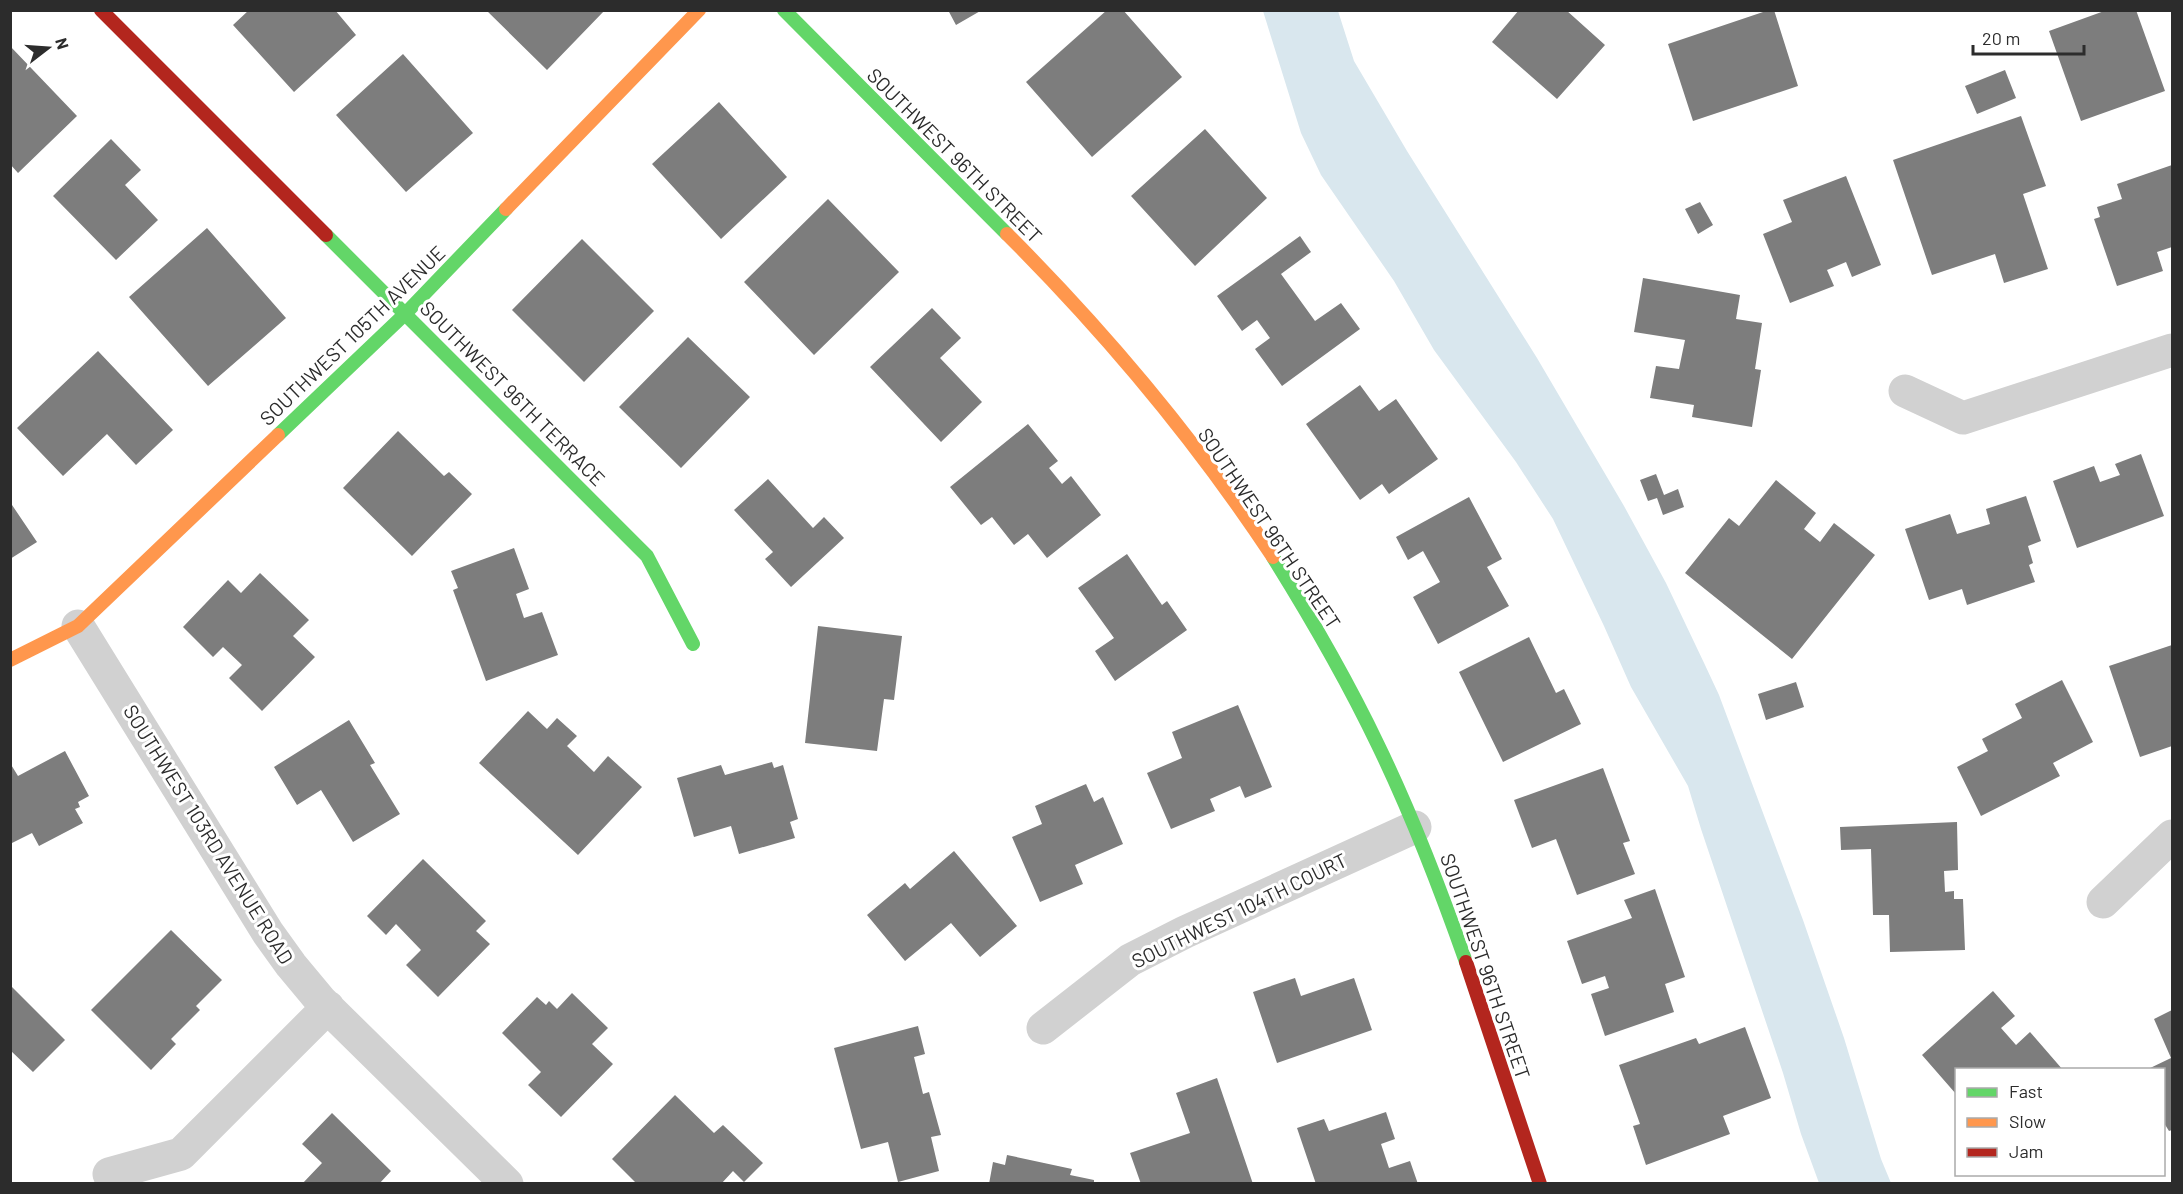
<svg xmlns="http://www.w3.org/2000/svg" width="2183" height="1194" font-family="Barlow,sans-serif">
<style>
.water{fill:#d9e7ee}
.building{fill:#7d7d7d}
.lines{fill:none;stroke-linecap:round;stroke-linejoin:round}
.street{stroke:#d1d1d1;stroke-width:33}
.fast{stroke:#63d668;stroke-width:14}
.slow{stroke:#ff974d;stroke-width:14}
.jam{stroke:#b3261e;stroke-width:14}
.labels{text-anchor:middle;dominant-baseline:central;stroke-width:6;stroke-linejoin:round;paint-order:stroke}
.street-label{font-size:20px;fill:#2c2c2c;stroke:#fff}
</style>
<rect width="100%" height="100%" fill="#fff"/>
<!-- water -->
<path class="water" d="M1263 11H1338L1354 61 1407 151 1537 358 1624 506 1666 583 1705 665 1719 695 1803 920 1844 1038 1881 1159 1891 1183H1819L1801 1134 1783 1073 1701 829 1688 786 1631 687 1604 626 1553 519 1516 462 1434 350 1394 281 1321 175 1301 133Z"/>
<!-- building -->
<path class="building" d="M249 10H335L356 35 294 92 233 25Z
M486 10H605L547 70Z
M948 10H982L956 25Z
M1107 10H1123L1182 77 1092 157 1026 82Z
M1519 10H1566L1605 45 1557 99 1492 42Z
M1769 10H1774L1798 86 1693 121 1668 44Z
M2107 10H2136L2165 91 2081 121 2049 31Z
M10 46 77 116 18 173 10 164Z
M403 54 473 133 406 192 336 115Z
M2005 70 2016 98 1977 114 1965 86Z
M719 102 787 177 721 239 652 164Z
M2021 116 2046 186 2023 194 2048 269 2004 283 1995 254 1932 275 1893 160Z
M1205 129 1267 198 1195 266 1131 196Z
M111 139 141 170 125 185 158 220 116 260 53 196Z
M2172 165V247L2157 252 2163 271 2117 286 2094 219 2100 217 2097 207 2122 199 2117 184Z
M1846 176 1881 265 1852 277 1846 262 1827 270 1834 286 1790 303 1763 234 1792 222 1783 200Z
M828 199 899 272 814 355 744 282Z
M1700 202 1713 225 1698 234 1685 209Z
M207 228 286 318 208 386 129 297Z
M1300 236 1311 252 1281 274 1315 321 1341 303 1360 329 1282 386 1255 349 1270 338 1257 320 1242 331 1217 296Z
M582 239 654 311 584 382 512 310Z
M1643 278 1740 295 1736 319 1762 323 1755 369 1761 370 1752 427 1692 417 1694 405 1650 398 1656 366 1679 369 1685 340 1634 332Z
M932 308 961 338 940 358 982 402 941 442 870 367Z
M688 337 750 397 681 468 619 407Z
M98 351 173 430 136 465 107 434 63 476 17 428Z
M1360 385 1379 411 1396 399 1438 459 1389 494 1382 484 1360 500 1306 424Z
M1028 424 1058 461 1049 468 1062 484 1071 476 1101 515 1047 558 1028 534 1014 545 992 517 981 525 950 487Z
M398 431 444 476 449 472 472 494 412 556 343 488Z
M2141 454 2164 516 2077 548 2053 481 2094 466 2100 482 2120 475 2115 464Z
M1656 474 1664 495 1678 489 1684 507 1663 515 1657 498 1648 501 1640 480Z
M768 479 813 528 824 517 844 538 791 587 765 559 773 552 734 510Z
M1776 480 1816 513 1804 529 1820 542 1834 523 1875 555 1792 659 1685 573 1729 518 1739 526Z
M2026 496 2041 541 2028 546 2033 563 2029 565 2035 582 1967 605 1962 589 1929 600 1905 529 1950 514 1957 534 1990 524 1986 509Z
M1469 497 1502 559 1487 567 1509 606 1438 644 1413 597 1440 582 1423 551 1408 560 1396 537Z
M10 502 37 542 10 559Z
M514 548 529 589 516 594 524 618 542 612 558 655 486 681 453 590 458 588 451 571Z
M1127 554 1162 605 1167 601 1187 630 1115 681 1095 651 1114 638 1078 588Z
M260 573 309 620 293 636 315 657 262 711 229 678 242 665 223 647 213 657 183 627 228 580 241 593Z
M818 626 902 636 894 700 884 699 877 751 805 743Z
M1529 637 1556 693 1564 689 1581 724 1503 762 1459 672Z
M2172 645V746L2140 757 2109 666Z
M2062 680 2093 742 2053 763 2060 776 1981 816 1957 767 1988 751 1982 739 2022 718 2015 704Z
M1796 682 1804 707 1766 720 1758 694Z
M1238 705 1272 787 1245 798 1240 786 1210 799 1215 811 1171 829 1147 773 1182 758 1172 732Z
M528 711 547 729 557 718 577 736 567 746 594 772 608 756 642 787 578 855 479 763Z
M349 720 375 763 370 765 400 814 353 842 321 790 297 805 274 767Z
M65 751 89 796 78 802 80 807 75 809 83 823 39 846 32 833 10 844V763L18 776Z
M772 762 774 768 783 765 798 819 790 822 795 838 739 854 731 826 694 837 677 778 721 765 725 775Z
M1603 768 1630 841 1623 843 1635 874 1577 895 1556 839 1532 848 1514 800Z
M1086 784 1094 802 1103 797 1123 844 1075 865 1083 884 1040 902 1012 837 1042 824 1035 806Z
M1957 822 1958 870 1944 871 1945 892 1954 891V899H1963L1965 950 1890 952 1889 915H1873L1871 849 1841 850 1840 827Z
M954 851 1017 926 980 957 951 923 905 961 867 915 905 883 910 889Z
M423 859 486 921 476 931 490 944 438 997 406 965 421 950 396 924 386 935 367 916Z
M1655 889 1685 977 1665 984 1674 1012 1605 1036 1591 994 1609 988 1605 976 1582 984 1567 941 1632 918 1624 900Z
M171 930 222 980 196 1006 200 1010 171 1039 176 1044 151 1070 91 1010Z
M1295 978 1301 996 1354 978 1372 1030 1277 1063 1253 992Z
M10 985 65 1040 33 1072 10 1050Z
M1993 991 2015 1016 2001 1028 2016 1045 2030 1032 2063 1070H1956V1094L1922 1055Z
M572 993 608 1028 592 1044 613 1064 561 1117 528 1085 541 1072 502 1033 537 997 546 1005 549 1001 557 1009Z
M2172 1010V1130L2169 1131 2164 1123V1070H2146L2171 1058 2154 1019Z
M918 1026 925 1054 914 1057 923 1094 929 1092 941 1135 931 1137 939 1171 898 1182 888 1142 861 1149 834 1048Z
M1745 1027 1771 1098 1723 1116 1730 1134 1646 1165 1633 1126 1640 1124 1619 1065 1696 1038 1699 1044Z
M1217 1078 1253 1184H1141L1130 1153 1190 1133 1176 1093Z
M675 1095 714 1133 723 1125 763 1163 744 1182 733 1171 721 1184H637L612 1159Z
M1386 1112 1395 1139 1381 1144 1389 1168 1410 1161 1418 1184H1316L1297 1128 1324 1119 1329 1131Z
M332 1113 391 1171 379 1184H302L322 1163 302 1144Z
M1007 1155 1072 1169 1070 1175 1094 1180V1184H989L993 1162 1005 1165Z"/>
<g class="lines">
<!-- street -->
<path class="street" d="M1905 391 1963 418 2172 350
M78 626 268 933 291 965 321 1001 507 1184
M2103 902 2172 836
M1043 1028 1130 960 1185 932 1415 827
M109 1174 181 1154 328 1007"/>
<!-- fast -->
<path class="fast" d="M784 10 1007 234
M326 235 647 556 693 644
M278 435 406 313 506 209
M1273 557C1311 618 1347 680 1378 745 1412 815 1440 888 1466 962"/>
<!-- slow -->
<path class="slow" d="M506 209 699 10
M1007 234C1106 333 1195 439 1273 557
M10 660 78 626 278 435"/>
<!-- jam -->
<path class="jam" d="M101 10 326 235
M1466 962 1540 1184"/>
</g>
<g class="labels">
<!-- street labels -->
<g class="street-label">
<text transform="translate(955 155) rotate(45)">SOUTHWEST 96TH STREET</text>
<text transform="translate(352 335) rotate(-44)">SOUTHWEST 105TH AVENUE</text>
<text transform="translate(513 393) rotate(45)">SOUTHWEST 96TH TERRACE</text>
<text transform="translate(1270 528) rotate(56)">SOUTHWEST 96TH STREET</text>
<text transform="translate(209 834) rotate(58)">SOUTHWEST 103RD AVENUE ROAD</text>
<text transform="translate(1239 910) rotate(-26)">SOUTHWEST 104TH COURT</text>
<text transform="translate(1486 966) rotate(71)">SOUTHWEST 96TH STREET</text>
</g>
</g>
<!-- border -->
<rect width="2183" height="1194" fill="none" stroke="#2c2c2c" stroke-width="24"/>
<!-- legend -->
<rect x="1955" y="1068" width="210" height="108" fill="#ffffff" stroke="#ababab" stroke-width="1.5"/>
<rect x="1967" y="1088" width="30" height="9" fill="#63d668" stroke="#ababab" stroke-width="1.5"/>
<text x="2009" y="1098" font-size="18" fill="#2c2c2c">Fast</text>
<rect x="1967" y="1118" width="30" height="9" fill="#ff974d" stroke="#ababab" stroke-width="1.5"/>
<text x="2009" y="1128" font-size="18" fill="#2c2c2c">Slow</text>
<rect x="1967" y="1148" width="30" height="9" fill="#b3261e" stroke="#ababab" stroke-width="1.5"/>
<text x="2009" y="1158" font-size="18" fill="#2c2c2c">Jam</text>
<!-- north arrow -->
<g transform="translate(48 48) rotate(73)" stroke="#ffffff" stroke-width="4.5" paint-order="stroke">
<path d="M0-4.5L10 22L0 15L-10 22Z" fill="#2c2c2c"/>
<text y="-9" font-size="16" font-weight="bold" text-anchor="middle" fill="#2c2c2c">N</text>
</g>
<!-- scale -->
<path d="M1973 45v9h111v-9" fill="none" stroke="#2c2c2c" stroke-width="3"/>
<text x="1982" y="45" font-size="18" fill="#2c2c2c" stroke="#ffffff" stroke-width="4.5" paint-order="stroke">20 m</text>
</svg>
